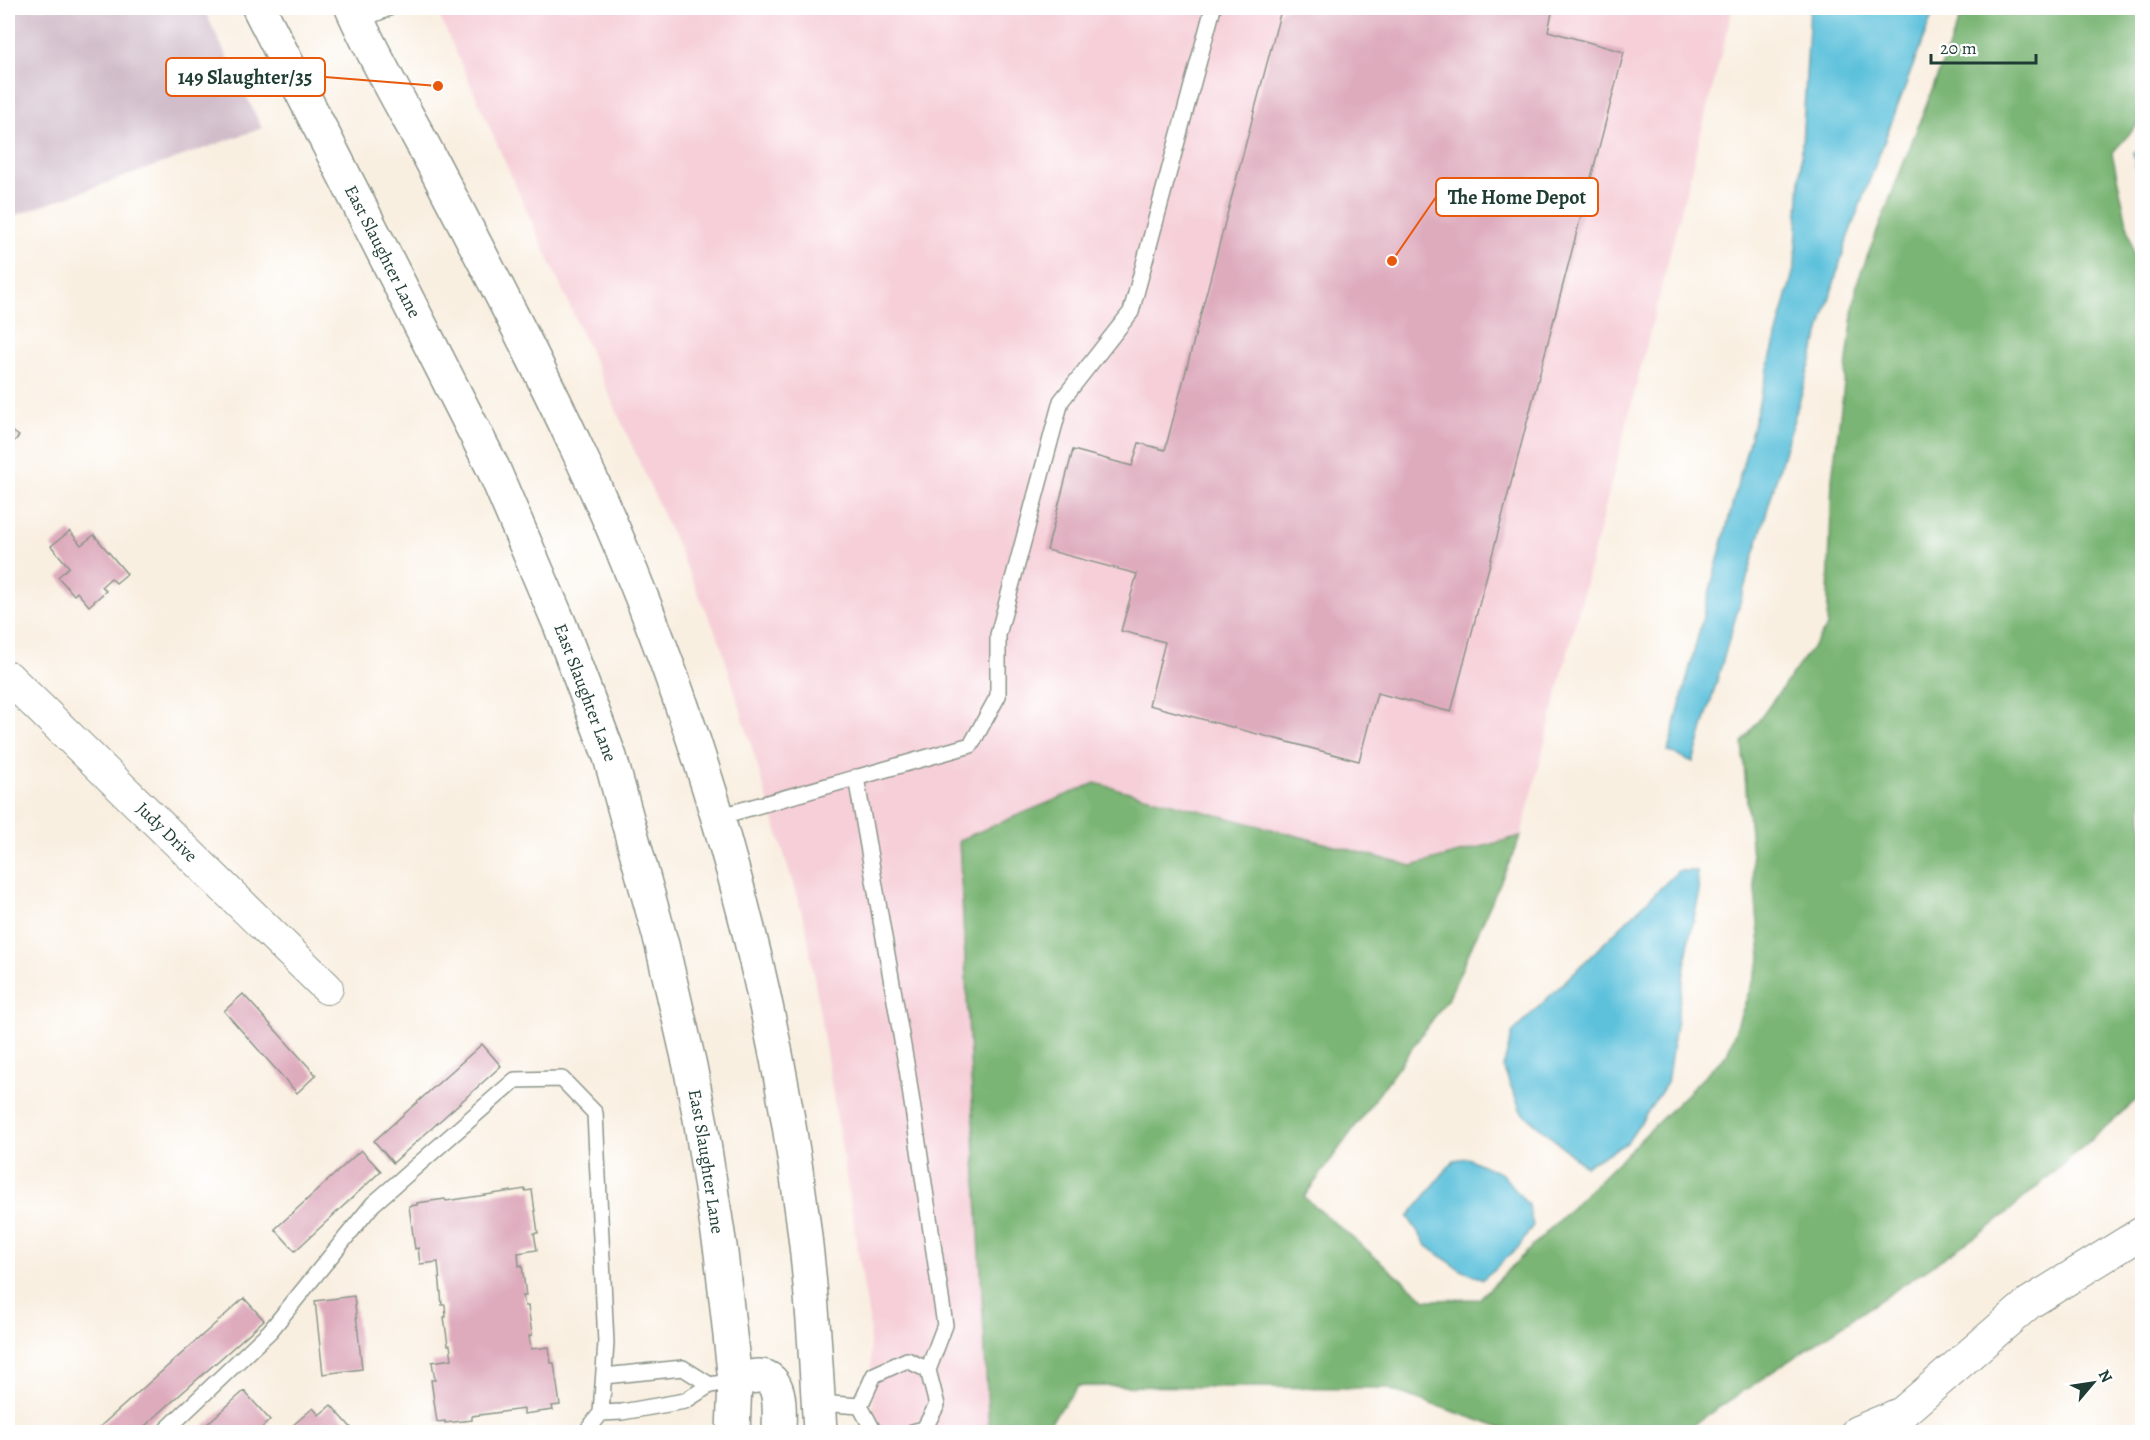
<svg xmlns="http://www.w3.org/2000/svg" width="2150" height="1440" font-family="Alegreya,serif">
<style>
.built{fill:#f6cfd8}
.industrial{fill:#d1bdca}
.forest{fill:#7ab574;stroke:#4c7954;stroke-width:1.5}
.water{fill:#5dc1db;stroke:#3e7f88;stroke-width:1.5}
.building{fill:#deabbd}
.lines{fill:none;stroke-linecap:round;stroke-linejoin:round}
.service-casing{stroke:#8c968a;stroke-width:18}
.minor-casing{stroke:#8c968a;stroke-width:34}
.secondary-casing{stroke:#8c968a;stroke-width:36}
.service{stroke:#fff;stroke-width:15}
.minor{stroke:#fff;stroke-width:32}
.secondary{stroke:#fff;stroke-width:33}
.labels{text-anchor:middle;dominant-baseline:central;stroke-width:5;stroke-linejoin:round;paint-order:stroke}
.street-label{font-size:18px;fill:#1f3d34;stroke:#fff}
.leader{fill:none;stroke:#e8590c;stroke-width:2}
.callout-dot{fill:#e8590c;stroke:#fff;stroke-width:2}
.callout{fill:#fff;stroke:#e8590c;stroke-width:2}
.callout-label{font-size:20px;text-anchor:middle;font-weight:bold;fill:#1f3d34}
</style>
<rect width="100%" height="100%" fill="#fff"/>
<filter id="ink" filterUnits="userSpaceOnUse"><feTurbulence type="fractalNoise" baseFrequency=".0167" numOctaves="2"/><feDisplacementMap in="SourceGraphic" scale="12" xChannelSelector="R" yChannelSelector="G"/><feConvolveMatrix kernelMatrix="1 2 1 2 8 2 1 2 1" color-interpolation-filters="sRGB"/></filter>
<filter id="wash" filterUnits="userSpaceOnUse"><feTurbulence type="fractalNoise" baseFrequency=".008" numOctaves="4" result="noise"/><feDisplacementMap in="SourceGraphic" scale="24" xChannelSelector="R" yChannelSelector="G"/><feGaussianBlur stdDeviation="1.35" result="paint"/><feColorMatrix in="noise" values="0 0 0 0 0 0 0 0 0 0 0 0 0 0 0 0 0 1.4 0 .05"/><feComposite in="paint" operator="in"/></filter>
<g filter="url(#wash)">
<rect width="100%" height="100%" fill="#f9efe1"/>
<!-- built -->
<path class="built" d="M436 8H1733L1521 836 1412 866 1095 783 959 840 989 1432H874L869 1320 806 927 720 642Z"/>
<!-- industrial -->
<path class="industrial" d="M8 8H203L262 128 8 218Z"/>
<!-- forest -->
<path class="forest" d="M1964 8H2142V120L2112 153 2142 293V1095L1993 1225 1682 1432H1512L1386 1388 1078 1386 1043 1432H989L959 840 1095 783 1412 866 1521 836 1449 997 1304 1197 1426 1300 1479 1299 1727 1054 1761 958 1742 743 1827 627 1832 478 1857 283Z"/>
<!-- water -->
<path class="water" d="M1810 8H1935L1847 239 1693 762 1668 751 1795 265Z
M2142 151V194L2133 152Z
M1678 871H1697L1699 896 1689 940 1667 1083 1627 1143 1585 1166 1521 1111 1503 1067 1513 1032Z
M1467 1158 1502 1174 1528 1205 1533 1225 1519 1247 1483 1279 1461 1270 1427 1246 1408 1217 1454 1160Z"/>
<g id="blocks">
<!-- building -->
<path class="building" d="M1284 8H1553L1548 31 1624 52 1451 712 1377 693 1359 761 1149 705 1165 642 1121 631 1137 574 1047 550 1073 450 1132 466 1139 443 1165 450 1281 10 1282 12Z
M12 431 19 436 8 448V436Z
M70 531 81 545 94 535 127 574 116 583 111 578 102 586 106 591 89 606 77 592 74 595 58 577 69 567 51 546Z
M243 994 316 1075 297 1093 224 1011Z
M482 1044 501 1066 393 1163 374 1141Z
M361 1150 381 1171 295 1251 275 1229Z
M525 1189V1191L532 1190 538 1233H534L537 1250 518 1253 519 1266 522 1265 526 1296H523L525 1306H528L532 1335 529 1336 531 1349 549 1347 551 1363H554L560 1405 552 1406 553 1410 524 1414V1409L472 1416V1420L445 1423V1421L437 1422 431 1380H435L432 1362 452 1359 450 1345H448L444 1317H446L445 1305H442L438 1262 420 1264 418 1248 415 1249 409 1206 417 1205V1203L445 1199 446 1201Z
M354 1296 362 1369 323 1374 315 1301Z
M244 1298 264 1320 138 1432H94Z
M244 1391 270 1420 257 1432H198Z
M331 1405 355 1432H285L313 1408 319 1415Z"/>
</g>
</g>
<g filter="url(#ink)">
<use href="#blocks" fill-opacity="0" stroke="#8c968a" stroke-width="1.5"/>
<g class="lines">
<!-- service casing -->
<g class="service-casing">
<path id="service" d="M358 21 389 8
M856 777 907 1069 945 1325 928 1370 937 1405 924 1429 912 1432
M718 817 971 745 998 696V635L1061 401 1131 312 1213 8
M604 1376 683 1368 710 1385
M818 1403 860 1406
M860 1406 874 1375 907 1360 928 1370
M860 1406 874 1432
M601 1413 622 1412 685 1401 710 1385 735 1381
M164 1432 270 1331 373 1204 515 1080 562 1079 595 1113 606 1343 601 1413 586 1432"/>
</g>
<!-- minor casing -->
<g class="minor-casing">
<g id="minor">
<path id="s1" d="M8 677 327 988"/>
<path d="M1857 1432 1902 1413 2029 1303 2142 1233"/>
</g>
</g>
<!-- secondary casing -->
<g class="secondary-casing">
<g id="secondary">
<path id="s2" d="M259 8 493 468 560 625 610 757 662 945 690 1066 701 1124 721 1253 735 1381 733 1432"/>
<path d="M352 8C374 58 403 107 429 156 481 255 533 354 580 455 693 696 769 956 803 1220 812 1291 816 1361 820 1432"/>
<path d="M735 1381C742 1379 751 1376 759 1376 784 1376 779 1415 779 1432"/>
</g>
</g>
<!-- service -->
<use href="#service" class="service"/>
<!-- minor -->
<use href="#minor" class="minor"/>
<!-- secondary -->
<use href="#secondary" class="secondary"/>
</g>
</g>
<g class="labels">
<!-- street labels -->
<g class="street-label">
<text stroke="none"><textPath href="#s2" startOffset="273">East Slaughter Lane</textPath></text>
<text stroke="none"><textPath href="#s2" startOffset="759">East Slaughter Lane</textPath></text>
<text stroke="none"><textPath href="#s1" startOffset="222">Judy Drive</textPath></text>
<text stroke="none"><textPath href="#s2" startOffset="1244">East Slaughter Lane</textPath></text>
</g>
</g>
<!-- callouts -->
<path class="leader" d="M438 86L325 77M1392 261L1436 197"/>
<g class="callout-dot">
<circle cx="438" cy="86" r="6"/>
<circle cx="1392" cy="261" r="6"/>
</g>
<g class="callout">
<rect x="166" y="58" width="159" height="38" rx="6"/>
<rect x="1436" y="178" width="162" height="38" rx="6"/>
</g>
<g class="callout-label">
<text x="245" y="84">149 Slaughter/35</text>
<text x="1517" y="204">The Home Depot</text>
</g>
<!-- margin -->
<rect width="2150" height="1440" fill="none" stroke="#fff" stroke-width="30"/>
<!-- north arrow -->
<g transform="translate(2093 1383) rotate(61)" stroke="#ffffff" stroke-width="4.5" paint-order="stroke">
<path d="M0-4.5L10 22L0 15L-10 22Z" fill="#1f3d34"/>
<text y="-9" font-size="16" font-weight="bold" text-anchor="middle" fill="#1f3d34">N</text>
</g>
<!-- scale -->
<path d="M1931 54v9h105v-9" fill="none" stroke="#1f3d34" stroke-width="3"/>
<text x="1940" y="54" font-size="18" fill="#1f3d34" stroke="#ffffff" stroke-width="4.5" paint-order="stroke">20 m</text>
</svg>
